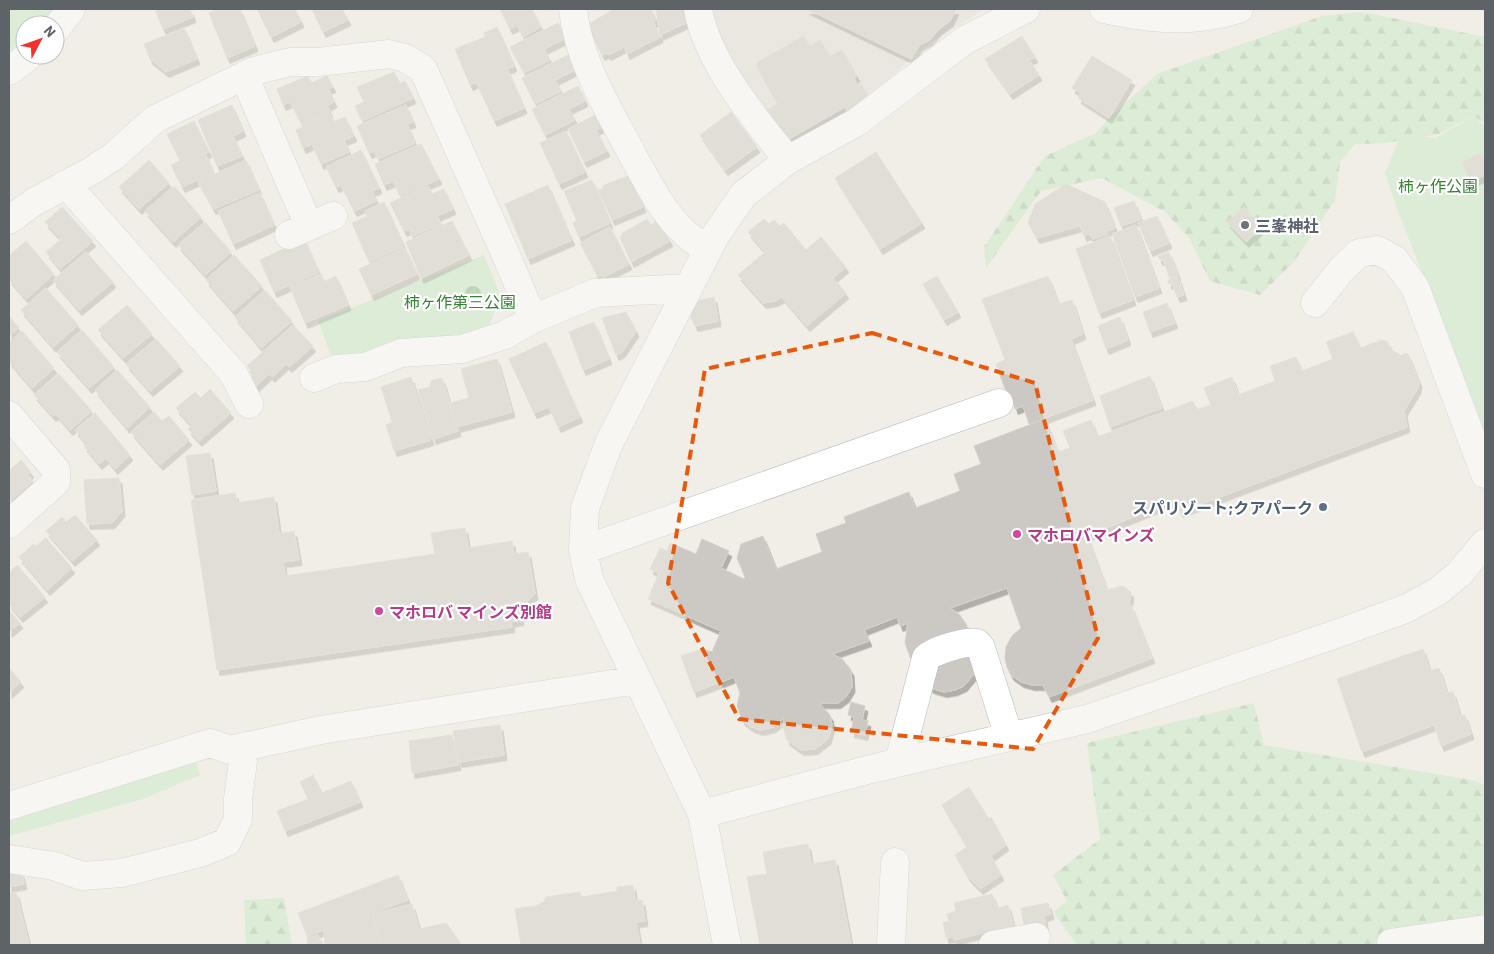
<svg xmlns="http://www.w3.org/2000/svg" width="1494" height="954" font-family="Barlow,'Noto Sans JP',sans-serif">
<style>
.education{fill:#e1ddd5}
.green{fill:#c6e9c3}
.forest{fill:url(#forest-firs)}
.building{fill:#ccc9c4;stroke:#d6d0c5;filter:url(#shadow)}
.lines{fill:none;stroke-linecap:round;stroke-linejoin:round}
.minor-casing{stroke:#b7babe;stroke-width:29}
.minor{stroke:#fff;stroke-width:28}
.tree{fill:#88b383}
.marked{fill:none;stroke:#e8590c;stroke-width:4;stroke-dasharray:10 6;stroke-linejoin:round}
.worship-dot{fill:#6b7280;stroke:#fff;stroke-width:2}
.service-dot{fill:#5c6f8a;stroke:#fff;stroke-width:2}
.hotel-dot{fill:#d1479c;stroke:#fff;stroke-width:2}
.labels{text-anchor:middle;dominant-baseline:central;stroke-width:4.5;stroke-linejoin:round;paint-order:stroke}
.park-label{font-size:16px;fill:#338331;stroke:#fff}
.worship-label{font-size:16px;font-weight:bold;fill:#5b616d;stroke:#fff;text-anchor:start}
.service-label{font-size:16px;font-weight:bold;fill:#4e5e75;stroke:#fff;text-anchor:end}
.hotel-label{font-size:16px;font-weight:bold;fill:#b23c85;stroke:#fff;text-anchor:start}
</style>
<defs>
<pattern id="forest-firs" width="22" height="20" patternUnits="userSpaceOnUse" patternTransform="scale(1.25)"><rect width="22" height="20" fill="#c6e9c3"/><path d="M5 1l3.5 6h-7zM16 11l3.5 6h-7z" fill="#a4c0a2"/></pattern>
<filter id="shadow"><feDropShadow dx="3" dy="5.5" stdDeviation="0" flood-color="#0004"/></filter>
</defs>
<rect width="100%" height="100%" fill="#f1eee7"/>
<!-- education -->
<path class="education" d="M708 9H985L925 46 851 114 791 143 726 66Z"/>
<!-- green -->
<path class="green" d="M9 9H56L40 25H25V38L9 53Z
M1473 116 1485 126V434L1396 206 1385 173 1402 133 1436 138Z
M484 255 501 297 487 330 338 361 330 353 318 321Z
M193 753 200 775 143 799 9 836V811Z"/>
<!-- forest -->
<path class="forest" d="M1363 12 1485 37V123L1473 116 1439 134 1387 143 1355 144 1340 162 1335 200 1293 263 1260 295 1210 281 1189 238 1165 212 1102 178 1041 191 986 268 984 247 1045 156 1096 133 1109 118 1157 74 1322 16Z
M1254 703 1264 745 1472 780 1485 785V945H1077L1053 912 1067 901 1053 875 1100 839 1087 743Z
M284 898 292 945H246L244 900Z"/>
<!-- building -->
<path class="building" d="M155 9H190L193 17 163 29Z
M218 9H240L255 46 227 58 209 13Z
M257 9H295L301 22 271 37Z
M312 9H342L348 20 323 32Z
M500 9H532L541 27 523 37 517 25 510 29Z
M614 9H651L656 20 653 22 660 37 627 54 624 47 608 55 607 53 602 55 587 25Z
M656 9H686L688 22 660 35Z
M807 9H956L950 21 938 30 930 40 920 45 911 59Z
M558 23 566 38 544 49 550 60 524 73 510 47Z
M497 27 514 66 470 85 455 49 485 37 484 33Z
M184 28 197 59 166 72 150 59 144 44Z
M804 36 809 46 820 40 830 56 842 50 857 76 854 78 858 87 861 84 869 99 847 111 845 107 789 139 771 123 765 111 778 104 757 67 758 62Z
M1022 36 1035 57 1029 60 1039 75 1010 94 985 59Z
M570 54 577 69 555 80 561 91 535 104 522 78Z
M1092 56 1132 80 1109 118 1078 98 1081 93 1072 88Z
M508 71 524 108 494 121 477 84Z
M394 72 399 84 405 81 413 98 362 121 355 106 364 102 357 87Z
M308 76 311 83 327 76 333 87 328 89 334 102 327 106 330 112 302 125 290 102 283 105 277 89Z
M578 86 585 101 569 109 575 120 545 135 532 109Z
M232 105 243 131 233 136 242 156 217 166 198 120Z
M406 105 413 122 407 124 415 143 378 159 374 151 369 153 357 126Z
M731 112 757 147 725 170 700 135Z
M330 114 333 122 345 117 354 136 344 140 349 152 321 164 312 144 303 148 296 130Z
M597 114 604 126 596 130 607 151 584 162 568 129Z
M194 121 209 152 205 153 213 173 182 187 171 165 180 161 167 134Z
M566 131 585 172 559 184 540 143Z
M421 144 439 179 400 196 393 181 384 185 375 164Z
M361 150 379 188 372 191 376 201 354 211 341 185 336 187 326 167Z
M876 152 922 223 880 249 835 178Z
M1481 153 1485 162V175L1471 182 1462 162Z
M149 160 169 183 139 209 119 187Z
M246 160 259 190 213 209 198 182Z
M630 175 643 207 612 220 598 190 604 188 602 186Z
M592 180 610 223 579 237 573 223 577 221 564 191Z
M1066 184 1105 202 1115 228 1107 231 1108 234 1093 239 1088 234 1084 236 1080 226 1037 238 1028 223 1035 204Z
M548 185 572 240 528 259 505 204Z
M174 186 201 217 173 242 145 211Z
M428 186 432 194 444 189 453 209 437 216 441 224 412 236 409 229 404 231 390 203Z
M260 193 274 225 233 244 218 211Z
M1134 201 1141 219 1121 226 1114 208Z
M384 202 404 246 369 262 352 223 367 216 365 211Z
M62 207 93 241 60 269 46 252 61 239 45 222Z
M1244 207 1262 227 1246 242 1227 222Z
M1157 216 1169 243 1150 251 1138 223Z
M647 219 651 225 658 220 670 241 631 262 620 237 622 235 621 234Z
M764 219 769 224 774 220 780 226 784 223 806 250 821 237 846 267 833 278 846 293 807 326 782 297 775 301 763 303 738 275 765 252 748 232Z
M452 221 469 255 421 278 406 242Z
M205 222 231 252 205 275 178 245Z
M1136 225 1159 288 1135 297 1112 234Z
M610 227 629 264 604 277 597 275 580 243Z
M1110 236 1133 300 1099 313 1076 249Z
M304 239 319 272 274 292 260 260Z
M26 241 54 274 26 299 9 279V256Z
M405 248 417 274 371 295 359 269Z
M86 252 113 282 79 310 53 280Z
M1169 252 1178 275 1170 279 1163 259 1160 260 1158 256Z
M234 255 262 286 233 311 206 280Z
M321 274 324 282 336 276 348 305 305 323 290 287Z
M937 276 958 312 944 320 923 284Z
M1048 276 1059 304 1072 300 1083 334 1071 339 1093 400 1029 424 1023 406 1015 409 1012 396 1008 397 996 364 1005 360 982 299Z
M1178 277 1184 295 1177 297 1172 283 1169 284 1168 280Z
M46 288 78 325 53 347 21 310Z
M265 290 292 321 261 348 235 317Z
M714 297 718 321 695 326 689 313 696 301Z
M1167 303 1175 323 1150 332 1143 312Z
M127 305 152 334 123 358 98 330Z
M626 312 636 331 622 352 616 355 602 318Z
M9 316 19 328 9 336Z
M1120 317 1128 340 1106 349 1098 326Z
M594 322 609 359 583 370 569 332Z
M293 325 313 346 289 367 286 364 272 377 269 374 252 390 245 382 254 374 247 366Z
M82 330 114 367 89 388 57 352Z
M22 331 54 368 32 388 9 361V343Z
M1353 332 1360 348 1382 340 1388 342 1389 348 1402 356 1404 353 1408 354 1419 382 1418 388 1404 411 1407 427 1180 512 1175 500 1087 536 1107 590 1123 586 1131 592 1129 605H1131L1152 658 1049 697 1043 685H1032L1021 682 1011 675 1007 667 1005 658 1006 647 1012 636 1021 628 1007 588 950 608 959 614 966 624 975 649 974 674 964 686 955 690 944 692 931 688 916 673 905 643 908 623 900 626 897 617 864 630 869 641 832 654 842 659 851 670 852 687 846 697 838 703H822L821 705 830 715 832 725 828 739 815 749 801 750 787 740 783 726 784 718 773 727 761 730 751 727 742 720 737 705 740 693 734 677 694 692 681 656 702 649 712 652 721 631 648 599 659 573 650 569 660 548 667 551 670 543 696 554 702 539 729 551 721 568 744 579 745 577 737 558 741 544 763 536 776 569 822 552 816 534 846 523 844 517 909 492 915 508 960 491 954 474 981 464 974 446 1045 419 1058 452 1070 448 1063 431 1091 420 1097 437 1193 401 1196 410 1211 405 1204 388 1232 377 1238 395 1275 381 1270 366 1296 357 1302 371 1333 359 1326 342Z
M156 339 180 366 150 391 126 364Z
M546 342 580 417 558 427 549 407 534 413 509 359Z
M497 359 512 412 457 427 450 403 469 398 461 369Z
M117 370 150 407 127 428 95 390Z
M59 374 92 411 70 430 56 414 53 416 34 395Z
M1150 376 1162 408 1110 427 1100 396Z
M411 377 431 440 394 451 386 425 392 422 381 387Z
M442 378 458 431 433 439 418 390 430 387 431 381Z
M210 389 231 413 199 441 188 429 192 426 176 408 195 392 201 398Z
M154 412 162 421 169 416 189 440 160 465 131 432Z
M95 413 130 455 115 469 106 458 99 464 84 446 87 444 75 430Z
M210 453 216 491 192 495 186 456Z
M21 460 31 472 28 475 33 481 9 502V471Z
M119 478 122 511 112 523 87 524 84 480Z
M235 493 237 503 274 497 279 534 294 531 299 560 283 562 285 576 435 554 431 533 465 528 468 548 512 541 514 554 528 552 535 594 520 608 521 620 511 622 512 627 217 670 191 500Z
M75 515 97 540 72 561 46 531 62 517 66 522Z
M46 538 72 568 47 590 19 557 34 544 36 546Z
M17 565 45 597 20 617 9 604V573Z
M9 610 20 623 9 632Z
M1423 649 1430 671 1439 668 1447 693 1453 692 1460 716 1465 715 1471 734 1441 746 1434 725 1362 752 1337 679Z
M9 668 21 682 9 693Z
M851 702 865 706 862 720 868 721 865 735 851 732 854 717 848 715Z
M500 725 504 755 459 762 453 731Z
M452 735 458 765 412 773 409 741Z
M313 775 322 793 351 781 360 802 285 831 277 811 308 799 300 782Z
M969 787 989 819 991 817 1006 845 991 856 1001 875 980 889 968 877 955 855 967 847 942 805Z
M808 844 811 864 835 860 851 945H760L747 877 767 874 763 852Z
M9 872 12 874 21 872 24 884 9 887Z
M398 875 408 900 307 936 298 913Z
M633 885 635 901 642 900 645 921 636 922 640 945H521L515 909 535 906 544 902 546 897 580 892 581 897 617 891V887Z
M16 892 29 945H9V894Z
M992 894 997 908 1008 905 1013 925 954 940 953 937 946 938 943 922H949L947 914 956 911 954 903Z
M1048 903 1051 914 1044 916 1046 929 1025 932 1021 908Z
M412 904 419 929 446 923 462 945H381L373 914Z
M372 915 380 945H325L324 932Z
M318 935 321 945H308L307 938Z"/>
<g class="lines">
<!-- minor casing -->
<g class="minor-casing">
<path id="minor" d="M573 9C578 61 609 110 633 156 647 181 662 212 684 232 691 239 700 244 708 250
M698 9C707 62 755 119 788 160
M1104 9C1152 19 1191 24 1239 9
M55 30 71 9
M9 71 30 55
M244 76 309 226
M66 184 233 373 249 404
M9 220 34 202 91 171 114 156 155 119 254 71 290 62H318L389 54 405 58 423 69 508 260 533 319
M289 235 333 216
M1315 303 1342 269 1359 253 1377 250 1394 259 1415 287 1485 474
M314 378 336 369 365 367 401 353 462 349 505 335 533 319 595 293 688 288
M9 415 56 470V482L9 524
M583 550 999 403
M899 762 926 658C933 651 967 640 977 643L981 648 1009 737
M9 806 210 743 230 750 321 730 637 680
M702 814 871 769 1087 719 1339 633 1405 609 1437 592 1459 574 1485 543
M9 859 54 866 82 876 122 873 200 853 227 842 238 819V799L245 746
M1391 943 1485 929
M727 945 702 814 589 579 583 550 585 508 609 443 715 236 743 195 788 160 857 122 965 40 1026 9
M891 945 895 862
M993 945 1036 937"/>
</g>
<!-- minor -->
<use href="#minor" class="minor"/>
</g>
<!-- trees -->
<circle class="tree" cx="473" cy="294" r="8"/>
<!-- marked area -->
<path d="M0 0H1494V954H0ZM872 333 1035 383 1098 638 1033 749 739 719 668 583 705 369Z" fill="#f1eee7" fill-opacity=".55" fill-rule="evenodd"/>
<path class="marked" d="M872 333 1035 383 1098 638 1033 749 739 719 668 583 705 369Z"/>
<!-- markers -->
<circle class="worship-dot" cx="1245" cy="225" r="5"/>
<circle class="service-dot" cx="1323" cy="507" r="5"/>
<g class="hotel-dot">
<circle cx="1017" cy="534" r="5"/>
<circle cx="379" cy="611" r="5"/>
</g>
<g class="labels">
<!-- park labels -->
<g class="park-label">
<text x="1438" y="185">柿ヶ作公園</text>
<text x="460" y="301">柿ヶ作第三公園</text>
</g>
<!-- worship labels -->
<g class="worship-label">
<text x="1255" y="225">三峯神社</text>
</g>
<!-- service labels -->
<g class="service-label">
<text x="1313" y="507">スパリゾート;クアパーク</text>
</g>
<!-- hotel labels -->
<g class="hotel-label">
<text x="1027" y="534">マホロバマインズ</text>
<text x="389" y="611">マホロバ マインズ別館</text>
</g>
</g>
<!-- border -->
<rect width="1494" height="954" fill="none" stroke="#5e6368" stroke-width="20"/>
<!-- north arrow -->
<g transform="translate(40 40) rotate(49)"><circle r="24" fill="#ffffff" stroke="#bfc1c3"/>
<path d="M0-4L9 19L0 12L-9 19Z" fill="#f0312e"/>
<text y="-8" font-size="14" font-weight="bold" text-anchor="middle" fill="#5e6368">N</text>
</g>
</svg>
